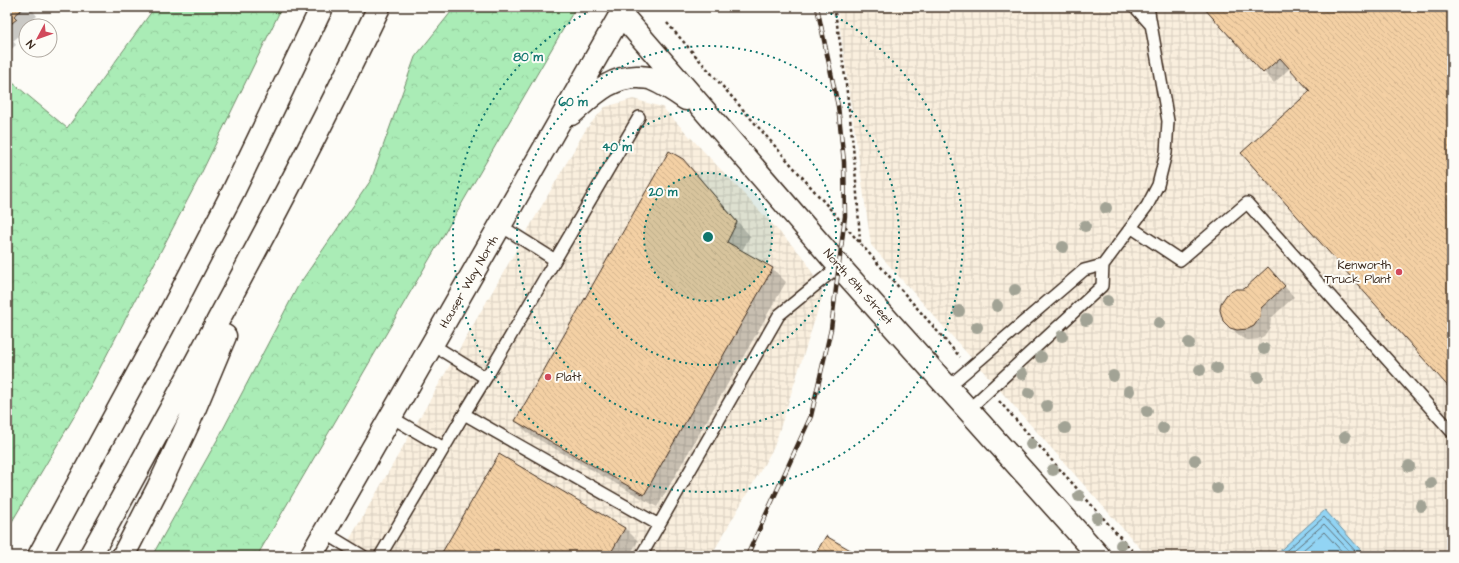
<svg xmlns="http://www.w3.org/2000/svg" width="1459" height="563" font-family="'Architects Daughter',sans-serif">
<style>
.industrial{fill:url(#industrial-grid)}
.forest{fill:url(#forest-crowns);stroke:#728b6a}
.water{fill:#92d4f4;stroke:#6f909e}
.shadow{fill:#0003}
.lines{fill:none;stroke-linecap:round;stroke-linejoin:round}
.shore{stroke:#5e6e74;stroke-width:1}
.building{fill:url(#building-back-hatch);stroke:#3b2a1e}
.lane-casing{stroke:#3b2a1e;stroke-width:14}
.secondary-casing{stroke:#3b2a1e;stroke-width:25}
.highway-casing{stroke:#3b2a1e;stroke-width:25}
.path{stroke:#3b2a1e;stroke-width:2.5;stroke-dasharray:3 3;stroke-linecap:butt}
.lane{stroke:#fdfcf7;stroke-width:11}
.secondary{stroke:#fdfcf7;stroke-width:22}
.highway{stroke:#fdfcf7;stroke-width:22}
.rail-casing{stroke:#3b2a1e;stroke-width:4.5}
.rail{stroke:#fdfcf7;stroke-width:3;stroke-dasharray:9;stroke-linecap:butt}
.tree{fill:#a2a395}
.ring{fill:none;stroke:#0f766e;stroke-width:2;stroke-dasharray:2 4}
.poi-dot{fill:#d1495b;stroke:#fdfcf7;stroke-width:1.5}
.labels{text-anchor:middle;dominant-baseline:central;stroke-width:4;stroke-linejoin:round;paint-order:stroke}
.poi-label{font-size:12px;fill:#3b2a1e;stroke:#fdfcf7;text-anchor:end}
.street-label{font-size:12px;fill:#3b2a1e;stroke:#fdfcf7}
.centre{fill:#0f766e;stroke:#fdfcf7;stroke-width:2}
.ring-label{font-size:12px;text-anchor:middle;font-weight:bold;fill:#0f766e;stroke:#fdfcf7;stroke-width:4;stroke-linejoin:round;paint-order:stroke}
</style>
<defs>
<pattern id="industrial-grid" width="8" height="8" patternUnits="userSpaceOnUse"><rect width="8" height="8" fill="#faefde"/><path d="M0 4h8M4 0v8" fill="none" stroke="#d7cdbe"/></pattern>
<pattern id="forest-crowns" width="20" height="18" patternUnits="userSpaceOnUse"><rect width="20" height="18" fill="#aaecb6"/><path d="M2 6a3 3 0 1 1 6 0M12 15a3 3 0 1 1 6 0" fill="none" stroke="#93cb9c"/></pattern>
<pattern id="building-back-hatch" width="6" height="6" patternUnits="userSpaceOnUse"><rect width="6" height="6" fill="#f4d0a4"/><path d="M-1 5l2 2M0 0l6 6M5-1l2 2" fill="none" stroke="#d2b38d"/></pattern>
</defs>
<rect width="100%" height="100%" fill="#fdfcf7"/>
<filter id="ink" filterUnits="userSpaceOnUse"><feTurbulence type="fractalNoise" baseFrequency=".025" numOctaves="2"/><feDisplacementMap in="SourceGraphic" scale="8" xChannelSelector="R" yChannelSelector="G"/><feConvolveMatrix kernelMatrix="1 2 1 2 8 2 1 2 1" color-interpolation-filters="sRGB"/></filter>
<g filter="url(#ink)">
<!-- industrial -->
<path class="industrial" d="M837 7H1452V556H1147L871 245Z
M633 99 662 107 805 259 823 294 774 447 711 556H340L586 129 605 107Z"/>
<!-- forest -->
<path class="forest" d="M155 7H282L199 178 78 410 7 530V78L67 128Z
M455 7H576L257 556H152L220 435 298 286 371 180 415 57Z"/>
<!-- water -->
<path class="water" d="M1325 510 1366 556H1274Z"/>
<!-- shadow -->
<path class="shadow" d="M7 7H30L37 16 24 27 26 30 13 41 16 45 7 53Z
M1205 7H1452V390L1311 91 1290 68 1274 83Z
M682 160 696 173 750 236 742 251 773 269 786 282 657 507 529 434 516 421Z
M1278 279 1294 297 1271 318 1270 327 1264 336 1258 339 1248 340 1242 338 1223 320 1244 290Z
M499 456 625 528 638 541 629 556H442Z"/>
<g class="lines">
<!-- shore -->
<path class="shore" d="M1280 556 1324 517 1360 556
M1287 556 1324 524 1354 556
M1296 556 1324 532 1346 556"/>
</g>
<!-- building -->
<path class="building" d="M7 7H25L14 16 17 19 7 27Z
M1203 7H1452V391L1241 153 1310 91 1280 58 1263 73Z
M669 151 683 159 737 222 727 242 773 268 644 495 515 421Z
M1268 267 1285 286 1261 308 1260 317 1254 326 1248 329 1237 330 1230 328 1223 321 1220 310 1221 303 1227 294 1236 289H1244Z
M499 454 625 528 609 556H440Z
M826 536 861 556H814Z"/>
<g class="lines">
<!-- lane casing -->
<g class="lane-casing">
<path id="lane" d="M1135 7 1151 25
M501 226 555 260
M1132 228 1180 260 1247 203 1452 432
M1103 265 1147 206 1158 185 1166 153 1168 121 1148 7
M433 345 486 378 464 414 659 525
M486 378 639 117
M948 387 1084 270 1103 265 1102 286 968 410
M391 417 444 448 464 414
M325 533 363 556
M380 556 444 448
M641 556 779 315 839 266"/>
</g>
<!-- secondary casing -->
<g class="secondary-casing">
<path id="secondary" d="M621 14 839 266 1099 556
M571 114C591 97 611 75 640 77 644 78 648 77 652 79 664 84 676 92 686 99
M311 556 625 7"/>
</g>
<!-- highway casing -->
<g class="highway-casing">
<path id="highway" d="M39 556 163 327 233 192 322 7
M90 556C143 461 195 365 246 268 292 182 337 95 379 7
M123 556 158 488 189 422 225 336"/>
</g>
<!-- path -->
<path class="path" d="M834 7C848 85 856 164 860 243
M667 23 960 357
M999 401 1137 556"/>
<!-- lane -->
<use href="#lane" class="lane"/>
<!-- secondary -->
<use href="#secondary" class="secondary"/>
<!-- highway -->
<use href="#highway" class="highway"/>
<!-- rail casing -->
<g class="rail-casing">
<path id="rail" d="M747 556 811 416 831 329 845 216 844 162 838 106 817 7"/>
</g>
<!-- rail -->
<use href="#rail" class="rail"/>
</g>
<!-- trees -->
<g class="tree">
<circle cx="1106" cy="208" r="6"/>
<circle cx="1085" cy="226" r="6"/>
<circle cx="1063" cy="247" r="6"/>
<circle cx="1015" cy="290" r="6"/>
<circle cx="1107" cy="301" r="6"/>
<circle cx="997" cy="306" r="6"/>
<circle cx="959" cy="311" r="6"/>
<circle cx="1086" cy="320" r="6"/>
<circle cx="1159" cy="323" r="6"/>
<circle cx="977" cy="327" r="6"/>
<circle cx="1062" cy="336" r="6"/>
<circle cx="1189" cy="343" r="6"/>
<circle cx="1264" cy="349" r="6"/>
<circle cx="1041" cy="357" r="6"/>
<circle cx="1217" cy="368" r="6"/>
<circle cx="1200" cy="370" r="6"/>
<circle cx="1022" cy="374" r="6"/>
<circle cx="1113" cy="376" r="6"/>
<circle cx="1258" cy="377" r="6"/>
<circle cx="1129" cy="391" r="6"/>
<circle cx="1029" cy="393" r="6"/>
<circle cx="1047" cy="406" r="6"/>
<circle cx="1147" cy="411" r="6"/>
<circle cx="1065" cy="428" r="6"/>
<circle cx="1163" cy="428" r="6"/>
<circle cx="1345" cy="437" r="6"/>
<circle cx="1031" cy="444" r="6"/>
<circle cx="1195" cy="460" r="6"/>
<circle cx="1409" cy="466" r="6"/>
<circle cx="1053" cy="470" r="6"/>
<circle cx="1431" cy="483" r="6"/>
<circle cx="1217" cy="488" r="6"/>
<circle cx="1079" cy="496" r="6"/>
<circle cx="1421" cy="506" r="6"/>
<circle cx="1097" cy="518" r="6"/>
<circle cx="1121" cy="545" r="6"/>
</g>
</g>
<!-- distance rings -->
<circle cx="708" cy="237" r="64" fill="#0f766e" fill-opacity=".12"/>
<g class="ring">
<circle cx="708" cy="237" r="64"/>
<circle cx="708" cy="237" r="128"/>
<circle cx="708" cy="237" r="191"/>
<path d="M820 8A255 255 0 1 1 596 8"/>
</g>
<!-- markers -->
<g class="poi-dot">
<circle cx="1399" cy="272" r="4"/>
<circle cx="548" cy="377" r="4"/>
</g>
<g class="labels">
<!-- poi labels -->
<g class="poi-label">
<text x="1391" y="265">Kenworth<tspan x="1391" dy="14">Truck Plant</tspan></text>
<text x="556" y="377" text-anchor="start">Platt</text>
</g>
<!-- street labels -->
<g class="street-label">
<text transform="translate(469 282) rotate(-60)">Houser Way North</text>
<text transform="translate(858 287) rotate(48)">North 8th Street</text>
</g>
</g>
<circle cx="708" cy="237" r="6" class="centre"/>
<g class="ring-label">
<text x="528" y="61">80 m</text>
<text x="573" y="106">60 m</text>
<text x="617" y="151">40 m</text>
<text x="663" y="196">20 m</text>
</g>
<!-- margin -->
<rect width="1459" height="563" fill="none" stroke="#fdfcf7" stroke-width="24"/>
<rect x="12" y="12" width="1435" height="539" fill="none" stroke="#3b2a1e" stroke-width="1.5" filter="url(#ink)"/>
<!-- north arrow -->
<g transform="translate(38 38) rotate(229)"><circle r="19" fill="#fdfcf7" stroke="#afa8a0"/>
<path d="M0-3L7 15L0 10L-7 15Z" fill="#d1495b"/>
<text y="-6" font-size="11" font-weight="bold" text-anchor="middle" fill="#3b2a1e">N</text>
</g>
</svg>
